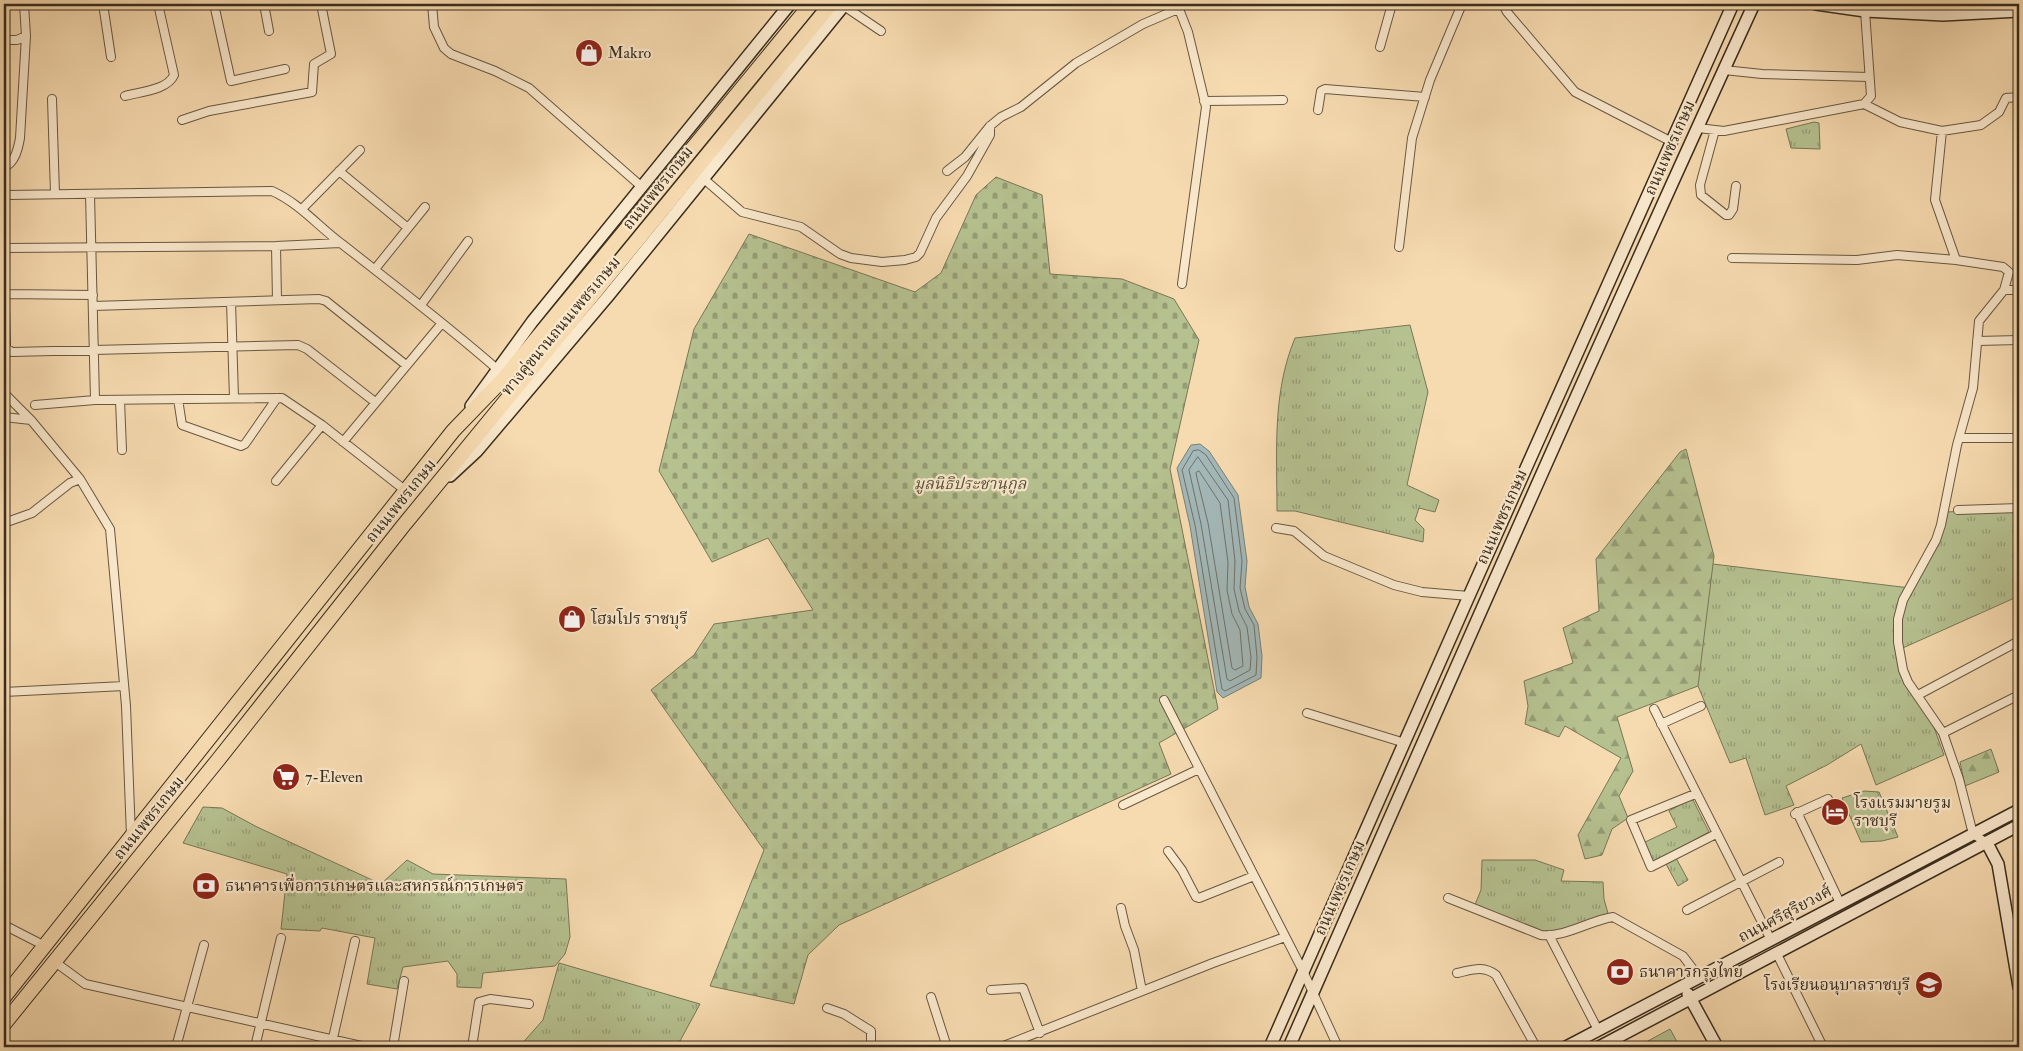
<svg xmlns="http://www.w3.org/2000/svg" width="2023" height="1051" font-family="'IM FELL Double Pica','Noto Serif Thai',serif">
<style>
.grass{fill:url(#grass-tufts);stroke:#787757}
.forest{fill:url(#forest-firs);stroke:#787757}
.cemetery{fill:url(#cemetery-stones);stroke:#787757}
.garden{fill:#b6c190;stroke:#787757}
.water{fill:#a3b8b8;stroke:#79807a}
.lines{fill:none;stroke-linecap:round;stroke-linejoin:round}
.shore{stroke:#6e726b;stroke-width:1}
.street-casing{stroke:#685842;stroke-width:10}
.secondary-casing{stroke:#392d1e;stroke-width:14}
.highway-casing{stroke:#392d1e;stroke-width:16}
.street{stroke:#fae8cc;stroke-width:8}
.secondary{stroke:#fae8cc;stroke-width:11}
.highway{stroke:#f7dbb0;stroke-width:14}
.labels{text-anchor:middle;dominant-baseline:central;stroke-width:4.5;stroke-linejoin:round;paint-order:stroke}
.poi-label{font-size:16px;fill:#392d1e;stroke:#fae8cc;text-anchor:start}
.street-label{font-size:16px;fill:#392d1e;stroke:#fae8cc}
.park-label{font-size:16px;font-style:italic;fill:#58523a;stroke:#fae8cc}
</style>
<defs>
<pattern id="grass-tufts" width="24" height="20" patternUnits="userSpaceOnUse" patternTransform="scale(1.25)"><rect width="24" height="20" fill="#b6c190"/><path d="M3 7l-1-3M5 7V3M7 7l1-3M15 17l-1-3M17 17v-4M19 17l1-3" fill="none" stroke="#959d75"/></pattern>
<pattern id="forest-firs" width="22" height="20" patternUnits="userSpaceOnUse" patternTransform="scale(1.25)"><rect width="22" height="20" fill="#b6c190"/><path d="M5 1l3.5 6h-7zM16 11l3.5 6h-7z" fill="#959d75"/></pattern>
<pattern id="cemetery-stones" width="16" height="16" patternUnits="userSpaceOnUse" patternTransform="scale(1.25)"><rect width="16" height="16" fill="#b6c190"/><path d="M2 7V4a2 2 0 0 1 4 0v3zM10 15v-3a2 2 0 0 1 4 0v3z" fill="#959d75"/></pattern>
</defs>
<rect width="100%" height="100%" fill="#f7dbb0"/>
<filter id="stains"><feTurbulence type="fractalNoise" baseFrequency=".004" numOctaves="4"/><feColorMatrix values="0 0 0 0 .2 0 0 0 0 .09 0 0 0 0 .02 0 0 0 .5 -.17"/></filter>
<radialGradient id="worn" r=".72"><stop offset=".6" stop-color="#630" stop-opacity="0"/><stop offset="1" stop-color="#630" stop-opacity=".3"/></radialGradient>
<!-- grass -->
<path class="grass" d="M1814 122 1819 123 1820 149 1791 148 1786 129Z
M1410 325 1428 392 1407 485 1439 500 1435 512 1419 508 1415 520 1424 529 1423 542 1295 511H1277C1277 452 1272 393 1295 338Z
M2019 509V596L1896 651 1935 730 1944 755 1876 785 1861 744 1827 765 1786 786 1794 805 1765 815 1746 758 1730 763 1698 686 1657 653 1713 564 1910 588 1946 512Z
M1864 791 1879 792 1898 837 1882 841 1861 842 1842 798Z
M1690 799 1693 800 1709 832 1652 863 1643 843 1677 827 1669 811Z
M203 807 222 808 257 827 381 884 407 860 433 874 566 879 570 937 565 954 555 966 483 973 481 988 457 987V974L448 961 403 967 397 989 367 984 375 938 322 928 320 931 281 929 287 874 183 843Z
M1676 858 1688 880 1678 886 1666 864Z
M1482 860H1535L1564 870 1561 881 1603 882 1604 899 1609 917 1549 935 1474 907 1481 890Z
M559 963 700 1004 680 1041 650 1047H519L543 1020Z"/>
<!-- forest -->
<path class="forest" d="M1686 449 1714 556 1698 686 1617 717 1633 771 1619 796 1628 818 1612 829 1602 855 1585 859 1578 835 1621 758 1565 726 1559 737 1525 724 1528 706 1524 681 1573 663 1563 628 1599 611 1596 559 1680 452Z
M1991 749 1999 772 1965 786 1960 762Z"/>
<!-- cemetery -->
<path class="cemetery" d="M996 177 1042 195 1050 274 1122 279 1174 299 1199 340 1170 469 1218 709 1159 743 1171 774 839 925 808 955 794 1004 710 986 764 850 651 690 694 655 714 624 813 610 768 538 712 562 659 471 694 329 749 234 915 292 941 273 976 195Z"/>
<!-- garden -->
<path class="garden" d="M1670 1029 1680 1047H1637Z"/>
<!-- water -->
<path class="water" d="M1200 444 1209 451 1238 495 1247 561 1245 587 1249 607 1258 624 1262 656 1261 678 1223 698 1217 692 1190 526 1177 468 1191 445Z"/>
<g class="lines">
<!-- shore -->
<path class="shore" d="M1199 450 1206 455 1234 498 1242 561 1240 588 1245 609 1254 625 1257 657 1256 675 1225 691 1222 689 1195 525 1182 470 1193 451Z
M1198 457 1228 500 1235 561 1234 589 1239 611 1247 627 1251 657 1250 670 1230 681 1227 679 1201 524 1189 470Z
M1199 471 1220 503 1228 562 1227 590 1232 614 1240 630 1243 666 1235 670 1232 668 1208 523 1197 478 1196 473Z"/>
<!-- street casing -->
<g class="street-casing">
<path id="street" d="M103 4 111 57
M214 4 231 81 285 69
M264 4 269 31
M432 4 434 27 444 48 451 54 495 71 529 88 642 187
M1177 4 1188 32 1206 107 1182 284
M1503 4 1507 12 1575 92 1672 142
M844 6 881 31
M4 40H17L26 36 24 4
M1380 47 1392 4
M1724 70 1762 74 1869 77
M125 96C139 92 168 90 174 75L158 4
M52 99 55 194
M1204 101 1283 100
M1864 104 1900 122 1942 131 1981 125 1999 112 2006 98 2019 97
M1318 110 1321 91 1325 89 1425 97
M182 120 209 111 312 92 314 64 331 54 321 4
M1698 128 1724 131 1864 104 1871 96 1865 11
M1715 130 1700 185 1701 195 1726 215H1729L1733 209 1736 186
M1942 131 1935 200 1956 260
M4 167C15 163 18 149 20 138L26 36
M339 171 408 228
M947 171 965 157 990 126 1001 117 1021 107 1076 63 1143 24 1178 9
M704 179 742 212 801 227 840 254 851 258 882 262 905 260 916 257 920 253 936 218 967 176 990 135V126
M90 194 95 400
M4 197 7 195 272 191C299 203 318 226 342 244 394 285 447 325 497 369
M302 209 360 150
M276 246 277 300
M1399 247 1412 138 1430 80 1462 4
M4 248 276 246 340 243
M1732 258 1857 260 1897 255 1956 260 2003 267 2009 272 2004 290 1979 321 1973 388 1957 445 1941 525 1936 540 1903 600 1898 619V642L1903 670 1908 682 1943 733 1959 779 1973 834 1987 843
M4 269 6 348 12 352 298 345 307 349 375 402
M375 269 425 207
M2004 290H2019
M5 294 93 295
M231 302 234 398
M421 305 468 241
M93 306 319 299 326 301 406 365
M1977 341 2019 340
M4 393 31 420
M178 399 182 425 241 446 245 444 277 398
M120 400 122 450
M35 405 95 400 282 398 322 425 406 491
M4 417 31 420 80 479 110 529 126 706 131 836
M1959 438H2019
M343 442 442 323
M276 481 322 425
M1958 510 2019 508
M4 523 32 513 70 483 80 479
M1276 528 1294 531 1324 556 1394 585 1422 592 1469 596
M4 692 124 686
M1918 695 2019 641
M1164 700 1303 971 1338 1047
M1654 709 1771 940
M1307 713 1405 743
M1661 724 1701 706
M1943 733 2019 695
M1695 794 1631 820 1651 867 1716 834
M1123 805 1199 769
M1797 812 1840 903
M1795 814 1828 799
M1168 851 1182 870 1196 897 1199 898 1254 876
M1448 898 1541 935C1567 937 1588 921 1613 917L1683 956 1699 977
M1121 908 1125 926 1134 950 1142 991
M1687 910 1779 862
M4 925 45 946
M1549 935 1598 1030
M1776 952 1823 1047
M55 962 85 984 366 1047
M1457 973C1472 970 1483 965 1496 975L1536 1047
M991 990 1023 988 1040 1033
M931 997 947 1047
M827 1008 844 1014 871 1031V1047
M333 1038 355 941
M176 1047 204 945
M255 1047 281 938
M393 1047 404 981
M472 1047 479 1002 490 999 529 1004
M1001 1047 1213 963 1285 937"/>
</g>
<!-- secondary casing -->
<g class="secondary-casing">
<path id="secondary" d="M1816 4 1865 11 1943 15 2019 11
M471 406 532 322 790 4
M450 476 477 451 609 295 845 4
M1987 843 1998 864 2019 987
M1688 994 1717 1047
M1270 1047 1469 596 1733 4
M1289 1047C1442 699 1595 350 1754 4
M1566 1047 2019 810
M1599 1047 2019 825"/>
</g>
<!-- highway casing -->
<g class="highway-casing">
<path id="highway" d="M4 997 453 431 505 377 811 4
M4 1024 218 760 403 526 831 4"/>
</g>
<!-- street -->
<use href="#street" class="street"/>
<!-- secondary -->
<use href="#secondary" class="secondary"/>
<!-- highway -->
<use href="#highway" class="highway"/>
</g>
<!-- icons -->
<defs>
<g id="shop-disc" transform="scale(1.4375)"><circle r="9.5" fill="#8f2418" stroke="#fae8cc"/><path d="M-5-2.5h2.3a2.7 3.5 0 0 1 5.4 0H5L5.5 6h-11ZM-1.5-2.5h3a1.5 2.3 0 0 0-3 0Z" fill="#fff"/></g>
<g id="supermarket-disc" transform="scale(1.4375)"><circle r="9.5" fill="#8f2418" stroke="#fae8cc"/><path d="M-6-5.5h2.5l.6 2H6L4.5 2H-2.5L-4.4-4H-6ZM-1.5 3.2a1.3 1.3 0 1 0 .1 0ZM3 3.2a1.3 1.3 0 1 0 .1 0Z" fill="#fff"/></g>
<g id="hotel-disc" transform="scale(1.4375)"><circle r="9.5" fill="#8f2418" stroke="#fae8cc"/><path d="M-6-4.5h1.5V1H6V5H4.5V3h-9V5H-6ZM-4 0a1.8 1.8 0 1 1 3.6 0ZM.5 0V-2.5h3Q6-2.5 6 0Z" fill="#fff"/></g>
<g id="bank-disc" transform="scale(1.4375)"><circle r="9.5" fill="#8f2418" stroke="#fae8cc"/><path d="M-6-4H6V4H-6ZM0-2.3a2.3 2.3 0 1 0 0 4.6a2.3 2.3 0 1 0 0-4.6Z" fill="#fff"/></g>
<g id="school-disc" transform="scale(1.4375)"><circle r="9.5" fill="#8f2418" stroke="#fae8cc"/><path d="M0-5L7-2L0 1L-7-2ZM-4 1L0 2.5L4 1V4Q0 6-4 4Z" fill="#fff"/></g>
</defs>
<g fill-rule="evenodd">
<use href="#shop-disc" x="589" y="53"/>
<use href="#shop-disc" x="572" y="619"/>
<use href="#supermarket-disc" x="286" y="777"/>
<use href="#hotel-disc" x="1835" y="812"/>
<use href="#bank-disc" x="206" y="886"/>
<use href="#bank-disc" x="1620" y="972"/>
<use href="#school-disc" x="1929" y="985"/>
</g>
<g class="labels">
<!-- poi labels -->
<g class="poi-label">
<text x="608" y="53">Makro</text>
<text x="591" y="619">โฮมโปร ราชบุรี</text>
<text x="305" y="777">7-Eleven</text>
<text x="1854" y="803">โรงแรมมายรูม<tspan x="1854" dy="18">ราชบุรี</tspan></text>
<text x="225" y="886">ธนาคารเพื่อการเกษตรและสหกรณ์การเกษตร</text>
<text x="1639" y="972">ธนาคารกรุงไทย</text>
<text x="1910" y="985" text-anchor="end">โรงเรียนอนุบาลราชบุรี</text>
</g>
<!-- street labels -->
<g class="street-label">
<text transform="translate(1670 148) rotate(-66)">ถนนเพชรเกษม</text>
<text transform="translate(658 188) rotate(-51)">ถนนเพชรเกษม</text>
<text transform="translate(561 326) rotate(-50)">ทางคู่ขนานถนนเพชรเกษม</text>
<text transform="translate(401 501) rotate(-51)">ถนนเพชรเกษม</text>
<text transform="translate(1502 517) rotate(-66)">ถนนเพชรเกษม</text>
<text transform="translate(149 818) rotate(-51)">ถนนเพชรเกษม</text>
<text transform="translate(1340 888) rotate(-66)">ถนนเพชรเกษม</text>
<text transform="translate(1785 914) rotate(-28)">ถนนศรีสุริยวงศ์</text>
</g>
<!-- park labels -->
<g class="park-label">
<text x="970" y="484">มูลนิธิประชานุกูล</text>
</g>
</g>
<!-- margin -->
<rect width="2023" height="1051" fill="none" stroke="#f7dbb0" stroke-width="20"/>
<rect x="5" y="5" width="2013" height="1041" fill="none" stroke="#392d1e" stroke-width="2.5"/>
<rect x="10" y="10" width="2003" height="1031" fill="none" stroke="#392d1e"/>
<rect width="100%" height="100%" filter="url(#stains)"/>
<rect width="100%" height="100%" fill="url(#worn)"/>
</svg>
